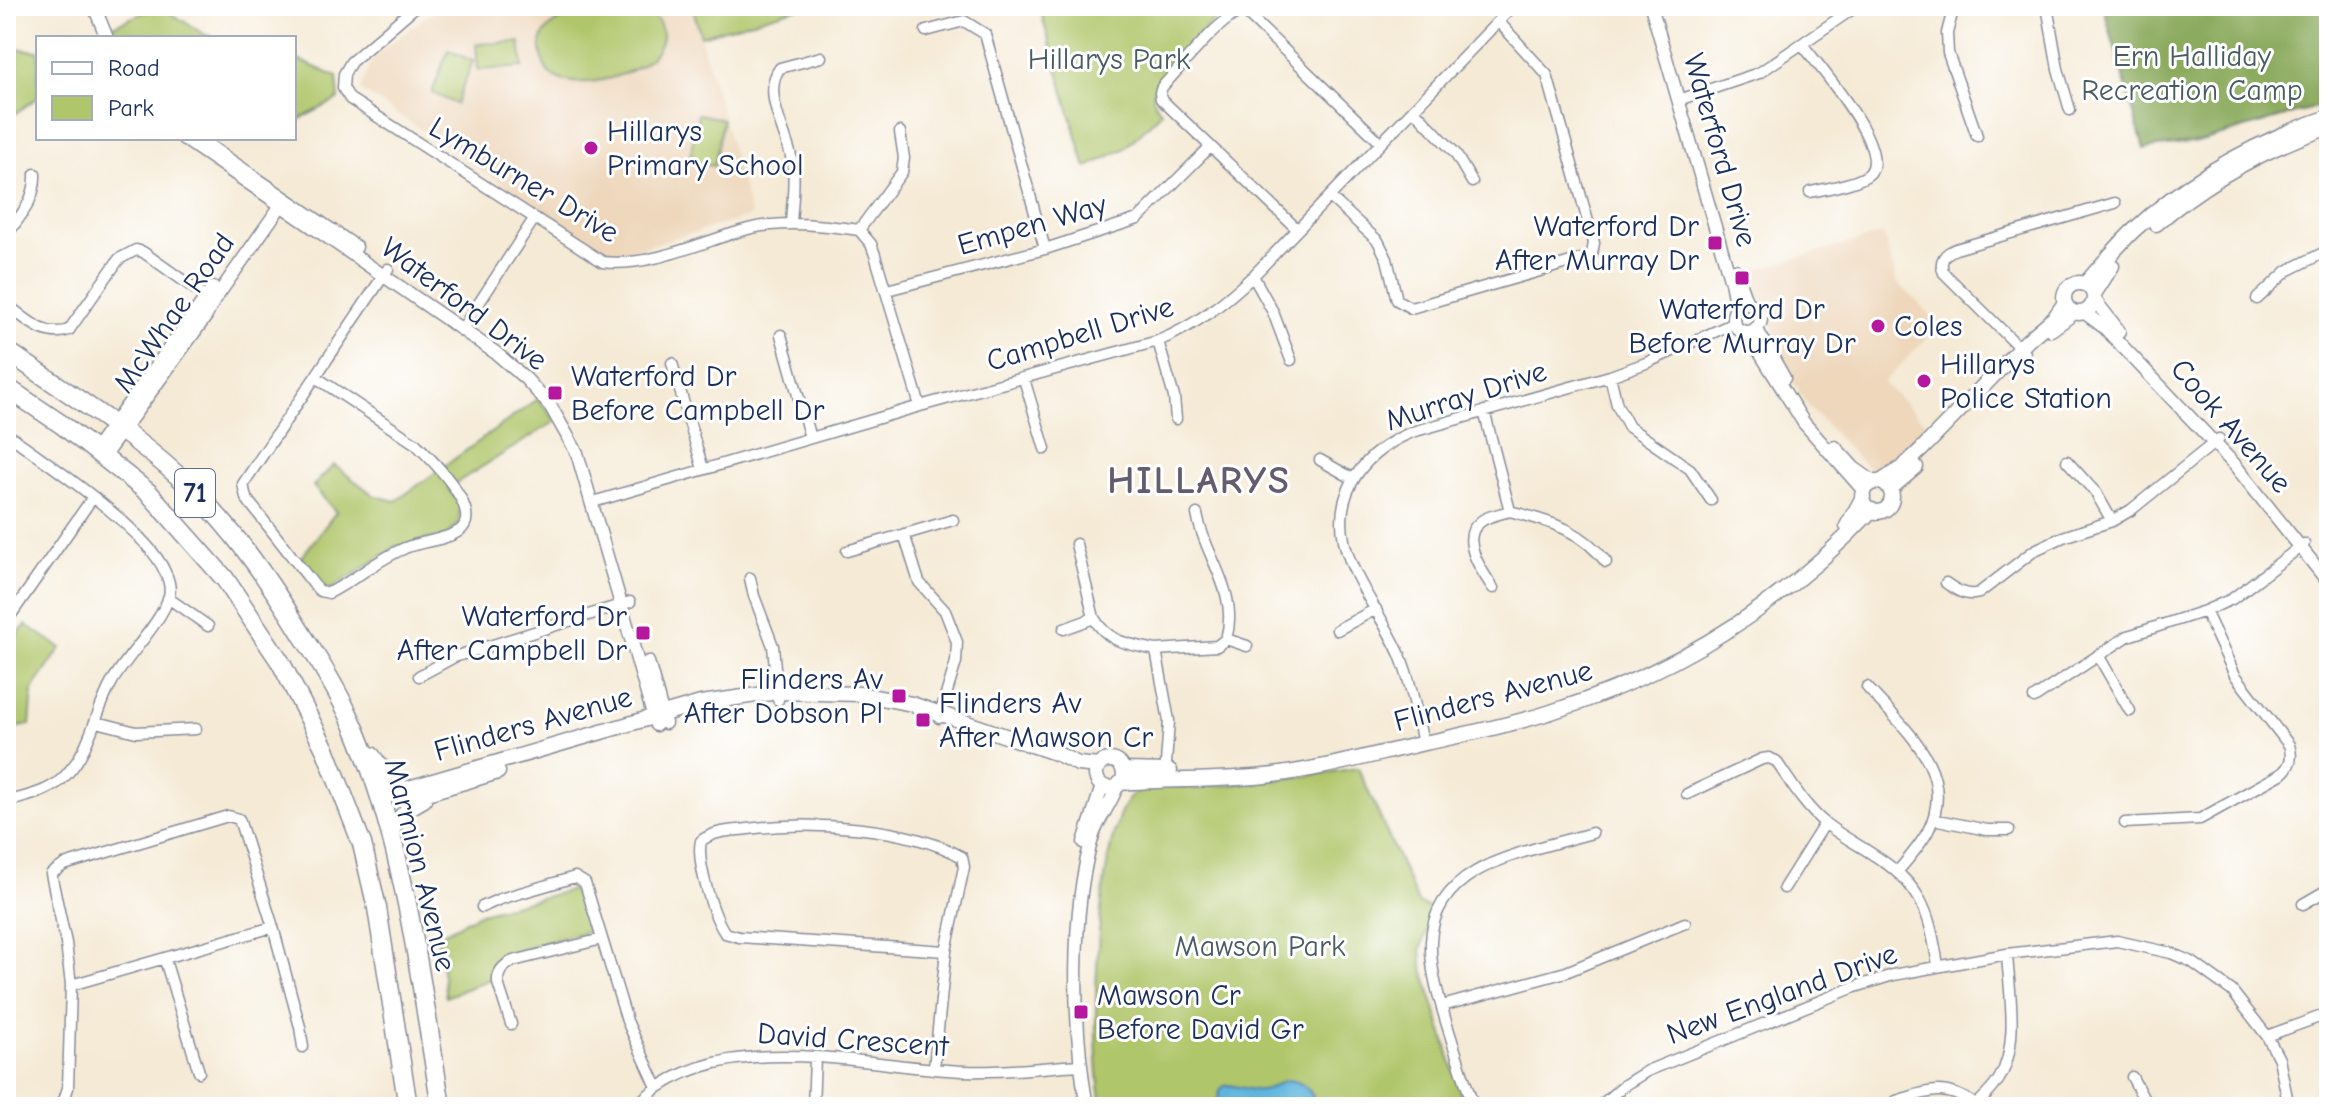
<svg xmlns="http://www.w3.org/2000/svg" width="2335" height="1113" font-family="'Comic Neue',sans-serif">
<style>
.built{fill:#eed7bb}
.green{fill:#b0c66b;stroke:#667a64;stroke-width:2}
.forest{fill:#8cab5f;stroke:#546d5e;stroke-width:2}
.water{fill:#61b5dd;stroke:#3e729e;stroke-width:2}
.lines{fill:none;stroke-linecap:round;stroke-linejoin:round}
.minor-casing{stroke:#888c9a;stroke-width:13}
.tertiary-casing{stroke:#888c9a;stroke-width:15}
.secondary-casing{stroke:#888c9a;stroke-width:17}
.trunk-casing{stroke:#888c9a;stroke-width:21}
.minor{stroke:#fff;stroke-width:10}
.tertiary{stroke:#fff;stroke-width:12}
.secondary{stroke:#fff;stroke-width:14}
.trunk{stroke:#fff;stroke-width:18}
.poi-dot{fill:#b5179e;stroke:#fff;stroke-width:3}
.labels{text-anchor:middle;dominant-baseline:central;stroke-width:6;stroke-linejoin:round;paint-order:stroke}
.shield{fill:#fff;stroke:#5f6d8e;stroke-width:2}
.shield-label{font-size:28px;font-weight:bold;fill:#1b2f5e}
.park-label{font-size:30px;fill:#485c62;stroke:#fff}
.poi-label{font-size:30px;fill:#1b2f5e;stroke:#fff;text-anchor:start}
.street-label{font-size:30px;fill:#1b2f5e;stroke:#fff}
.district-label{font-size:38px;font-weight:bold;letter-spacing:2px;fill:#645d6d;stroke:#fff}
</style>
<rect width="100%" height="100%" fill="#fff"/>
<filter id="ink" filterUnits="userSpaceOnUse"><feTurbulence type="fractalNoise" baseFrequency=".0125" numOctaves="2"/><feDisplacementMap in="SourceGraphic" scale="16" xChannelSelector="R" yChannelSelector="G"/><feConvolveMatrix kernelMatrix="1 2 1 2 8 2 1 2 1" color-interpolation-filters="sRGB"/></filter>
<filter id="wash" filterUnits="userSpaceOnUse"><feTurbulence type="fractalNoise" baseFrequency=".006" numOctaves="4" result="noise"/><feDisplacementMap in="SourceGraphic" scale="32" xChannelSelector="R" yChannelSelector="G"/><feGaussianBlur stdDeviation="1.8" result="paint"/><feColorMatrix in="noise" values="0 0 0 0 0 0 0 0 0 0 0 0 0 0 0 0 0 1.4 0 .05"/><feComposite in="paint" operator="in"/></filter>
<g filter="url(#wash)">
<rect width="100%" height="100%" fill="#f5ead5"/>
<!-- built -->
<path class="built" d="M439 6H692L751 216 630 251 608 253 361 90 373 58Z
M1883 234 1897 282 1940 324 1883 383 1935 432 1890 472 1869 470 1810 408 1781 363 1768 307 1758 298 1747 272Z"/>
<!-- green -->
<path class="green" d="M159 6 206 35 218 38H118L110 27Z
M593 6 648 8C651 13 656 18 659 23 681 67 576 99 549 73 544 68 542 57 541 50 538 23 573 13 593 6Z
M704 6H805L701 36 693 9Z
M1039 6H1227L1158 80C1151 93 1151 101 1162 112L1124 149 1086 168Z
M520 42 523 67 478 70 476 44Z
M6 48 38 51V97L16 113 6 115Z
M448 50 473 61 456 104 432 93Z
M294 58 337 77 339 99 294 122Z
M698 114 723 119 714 166 689 162Z
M538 399 556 421 448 488 460 504 459 523 447 536 397 546 325 593 297 563 336 512 313 486 334 465 375 496 396 501Z
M26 625 61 648 33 689 30 725 6 729V647Z
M1358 768 1418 903 1434 910 1421 949 1422 966 1465 1107H1103C1089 1060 1094 819 1135 793 1149 783 1172 787 1188 787 1245 786 1302 776 1358 768Z
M580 888 592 930C568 937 516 948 499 962 494 967 492 972 490 979L446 997 437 936 481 913Z"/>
<!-- forest -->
<path class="forest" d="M2103 6H2329V103L2198 142 2144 149Z"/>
<!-- water -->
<path class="water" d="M1285 1080C1302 1080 1313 1090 1316 1107H1217C1219 1075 1231 1087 1254 1090 1265 1092 1276 1085 1285 1080Z"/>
</g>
<g filter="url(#ink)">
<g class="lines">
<!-- minor casing -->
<g class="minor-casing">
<path id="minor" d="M416 6 351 62 344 74 343 88 350 99 603 262C649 268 703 241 748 229 783 220 823 225 859 230L871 244 875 255 920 406
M1954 6 1947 33 1948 53 1977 136
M2047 6 2058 69 2070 110
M926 31 964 21 985 34 1045 249
M1802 44C1818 65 1891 148 1870 173 1861 183 1824 189 1810 192
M1678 100 1759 73 1857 6
M1414 110 1455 153 1472 182
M1330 197 1378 241 1387 259 1397 300 1411 308 1585 258 1592 254 1594 243 1547 75 1499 22
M791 224C792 205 795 185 793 166 790 138 760 93 780 68L821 57
M1297 229 1161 99 1160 93 1162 87C1181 67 1218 20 1241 11L1247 14 1381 143
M859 230 902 172 904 158 900 132
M6 236C20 216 36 200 35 174
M1253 276 1273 312 1291 360
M887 290 1045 249 1138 219 1210 147
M2257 299 2287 271 2329 250
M6 304C25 318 44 339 69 330L119 259 136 250 143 252 212 301
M462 329 534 219
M781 335 810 438
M1158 341 1174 397 1176 419
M2025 353 1944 273C1938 261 1945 253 1956 249L2115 203
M672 363 703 469
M1610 376 1617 405 1629 427 1690 469 1711 500
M317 378 416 444C430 458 486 512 459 531 444 541 421 541 405 548 378 559 355 580 329 593L320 591 315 586 246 498 243 484 388 269
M1024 379 1045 449
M1484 411 1510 511C1549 522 1580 528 1606 562
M6 433C46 462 147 529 165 572 169 580 171 588 169 596 162 622 126 657 112 682 95 712 91 749 66 775 51 792 27 796 6 802
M1320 460 1352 478
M2067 461 2096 493 2112 521
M593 502 920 406 1158 341C1195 326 1224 303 1253 276L1513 6
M904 534 919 582 945 611 957 642 956 662 939 718
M1076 544 1094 618C1108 643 1129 644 1156 650L1169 721 1165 778
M847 551 953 520
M750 578 754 596 773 646 778 700
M1946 583C1956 590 1966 597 1979 593L2035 550 2063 537 2112 521 2131 510 2219 439
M1493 588C1483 573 1459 539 1479 523 1486 516 1500 514 1510 511
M168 598 208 626
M6 622 93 497
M1064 629 1094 618
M1337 630 1376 609
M1226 639 1247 646
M1156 650 1217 646 1226 639C1240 592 1204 556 1197 514
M2098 655 2130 711
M419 676 454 657 630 602
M1867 687C1902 727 1959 770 1928 831 1920 846 1908 859 1898 871
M2034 698 2128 636 2205 611 2232 599 2304 544
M97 722 136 732 196 729
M1423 744C1417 715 1411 682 1400 655 1386 623 1364 595 1351 563 1326 503 1356 456 1412 432L1610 376 1646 363 1734 323
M1687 794 1762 759 1769 758 1776 761C1791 783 1805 807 1826 824 1857 848 1900 863 1920 900 1931 920 1934 943 1938 965
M1933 819 1987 830H2009
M2125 823 2200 819 2281 774C2291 766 2293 757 2289 745L2235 675 2205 611
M1784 888 1825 823
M2303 904 2329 889
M482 907 500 899 575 877 585 883 627 1021 657 1087
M273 927 300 1027 303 1047
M165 960 199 1072
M1442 1006 1566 972 1685 923
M511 1024 498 983C497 972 504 965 513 961L602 939
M2267 1036 2319 1017
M934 1068 946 951 964 867 962 857C908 826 809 821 748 829 732 831 715 830 701 841 696 861 713 916 725 933L739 937 946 951
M2132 1077 2148 1107
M1896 1101C1929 1091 1945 1083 1976 1105
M56 1107 64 1100 68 1088 71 985 66 943 51 874 64 865 228 816 239 819 273 927 71 985
M635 1107C714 1023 863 1067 964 1071 1003 1073 1041 1067 1080 1065
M813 1107 815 1059
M1474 1107C1464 1080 1456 1053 1447 1025 1430 969 1412 909 1475 872 1505 854 1557 843 1592 833
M1599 1107 1623 1086 1647 1071 1852 988 1893 975 2007 954 2117 941 2171 953 2192 962 2232 991 2267 1036 2279 1059 2289 1107
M1974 1107C1983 1098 1993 1090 1999 1079 2020 1044 2009 992 2007 954"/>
</g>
<!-- tertiary casing -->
<g class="tertiary-casing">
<path id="tertiary" d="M94 6 107 38
M1651 6 1731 282 1736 309
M183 138 496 353 526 379 551 407 577 453 656 725
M197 138 356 247
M1735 270 1747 304
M2094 299 2119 331
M1733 318a14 14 0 1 1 28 0a14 14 0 1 1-28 0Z
M2085 313 2105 328 2234 464 2329 583
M1756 328 1784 378
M1747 332 1804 423 1864 491
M1835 447 1854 468 1875 483
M95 450 213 288
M103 457 206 316 213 302 284 201
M648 662 665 723
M1084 842 1102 786
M1087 1107C1073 1029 1070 911 1093 835 1099 817 1112 803 1117 786"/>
</g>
<!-- secondary casing -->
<g class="secondary-casing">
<path id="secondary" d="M2156 224C2206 181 2266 148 2329 127
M2064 298a15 15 0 1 1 30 0a15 15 0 1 1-30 0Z
M2085 284C2101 266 2117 246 2134 230 2190 178 2258 141 2329 117
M2094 294 2112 266
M2051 329 2073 313
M1880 482 1903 467 1922 449 2028 340 2055 317 2064 304
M1862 497a15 15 0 1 1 30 0a15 15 0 1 1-30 0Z
M1890 489 1916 467
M1847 526 1863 497
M1096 774a14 14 0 1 1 28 0a14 14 0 1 1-28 0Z
M1123 770 1170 771
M1120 783C1168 779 1217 781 1265 776 1319 770 1371 755 1425 743 1466 734 1507 726 1548 713 1673 674 1782 606 1872 510
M403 800 498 772
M379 801 390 794 402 790 701 703 778 692 860 694 912 704 1058 754 1078 764 1099 766
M391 836C397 815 406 810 424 800"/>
</g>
<!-- trunk casing -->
<g class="trunk-casing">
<path id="trunk" d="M6 350C63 390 125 428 177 475 228 521 267 577 303 636 324 668 344 701 358 736 406 852 421 984 441 1107
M6 387 61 424 149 493 225 579 281 663 326 751 362 844 377 908 408 1107
M371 756 386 776 402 790"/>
</g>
<!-- minor -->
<use href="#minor" class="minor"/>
<!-- tertiary -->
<use href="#tertiary" class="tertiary"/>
<!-- secondary -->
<use href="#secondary" class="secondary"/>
<!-- trunk -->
<use href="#trunk" class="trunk"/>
</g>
</g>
<!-- markers -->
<g class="poi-dot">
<circle cx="591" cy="148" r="8"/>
<rect x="1707" y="235" width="16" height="16" rx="4"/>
<rect x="1734" y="270" width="16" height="16" rx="4"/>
<circle cx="1878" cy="326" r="8"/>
<circle cx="1924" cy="381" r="8"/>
<rect x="547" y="385" width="16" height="16" rx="4"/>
<rect x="635" y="625" width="16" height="16" rx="4"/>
<rect x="891" y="688" width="16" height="16" rx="4"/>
<rect x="915" y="712" width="16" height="16" rx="4"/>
<rect x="1073" y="1004" width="16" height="16" rx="4"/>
</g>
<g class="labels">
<!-- shield labels -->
<rect class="shield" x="175" y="469" width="40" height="48" rx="6"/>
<g class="shield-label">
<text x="195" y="493">71</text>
</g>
<!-- park labels -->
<g class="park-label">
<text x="2192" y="56">Ern Halliday<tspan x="2192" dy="34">Recreation Camp</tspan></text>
<text x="1109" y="59">Hillarys Park</text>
<text x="1260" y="946">Mawson Park</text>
</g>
<!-- poi labels -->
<g class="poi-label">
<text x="607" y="131">Hillarys<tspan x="607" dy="34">Primary School</tspan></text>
<text x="1699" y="226" text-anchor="end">Waterford Dr<tspan x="1699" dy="34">After Murray Dr</tspan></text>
<text x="1742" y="309" text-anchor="middle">Waterford Dr<tspan x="1742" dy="34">Before Murray Dr</tspan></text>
<text x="1894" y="326">Coles</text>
<text x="1940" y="364">Hillarys<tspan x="1940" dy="34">Police Station</tspan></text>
<text x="571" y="376">Waterford Dr<tspan x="571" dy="34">Before Campbell Dr</tspan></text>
<text x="627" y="616" text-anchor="end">Waterford Dr<tspan x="627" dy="34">After Campbell Dr</tspan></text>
<text x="883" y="679" text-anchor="end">Flinders Av<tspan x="883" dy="34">After Dobson Pl</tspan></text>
<text x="939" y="703">Flinders Av<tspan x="939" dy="34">After Mawson Cr</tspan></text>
<text x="1097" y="995">Mawson Cr<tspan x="1097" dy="34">Before David Gr</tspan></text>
</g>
<!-- street labels -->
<g class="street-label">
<text transform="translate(1720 150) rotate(74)">Waterford Drive</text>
<text transform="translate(524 180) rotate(31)">Lymburner Drive</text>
<text transform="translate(1032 225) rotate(-16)">Empen Way</text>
<text transform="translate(464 304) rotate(37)">Waterford Drive</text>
<text transform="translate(174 313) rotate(-55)">McWhae Road</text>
<text transform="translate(1080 334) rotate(-17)">Campbell Drive</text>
<text transform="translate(1466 396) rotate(-18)">Murray Drive</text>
<text transform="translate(2231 426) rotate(49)">Cook Avenue</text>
<text transform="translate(1493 696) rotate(-15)">Flinders Avenue</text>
<text transform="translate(533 724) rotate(-16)">Flinders Avenue</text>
<text transform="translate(420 865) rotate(76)">Marmion Avenue</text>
<text transform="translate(1782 994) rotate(-20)">New England Drive</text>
<text transform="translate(853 1040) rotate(4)">David Crescent</text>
</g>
<!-- district labels -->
<g class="district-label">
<text x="1199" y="481">HILLARYS</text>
</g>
</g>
<!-- margin -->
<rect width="2335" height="1113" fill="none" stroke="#fff" stroke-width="32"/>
<!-- legend -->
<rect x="36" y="36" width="260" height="104" fill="#ffffff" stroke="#a4acbf" stroke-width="2"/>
<rect x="52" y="62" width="40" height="12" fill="#ffffff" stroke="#a4acbf" stroke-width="2"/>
<text x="108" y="76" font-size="24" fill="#1b2f5e">Road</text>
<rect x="52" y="96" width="40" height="24" fill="#b0c66b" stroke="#a4acbf" stroke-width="2"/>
<text x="108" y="116" font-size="24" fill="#1b2f5e">Park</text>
</svg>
